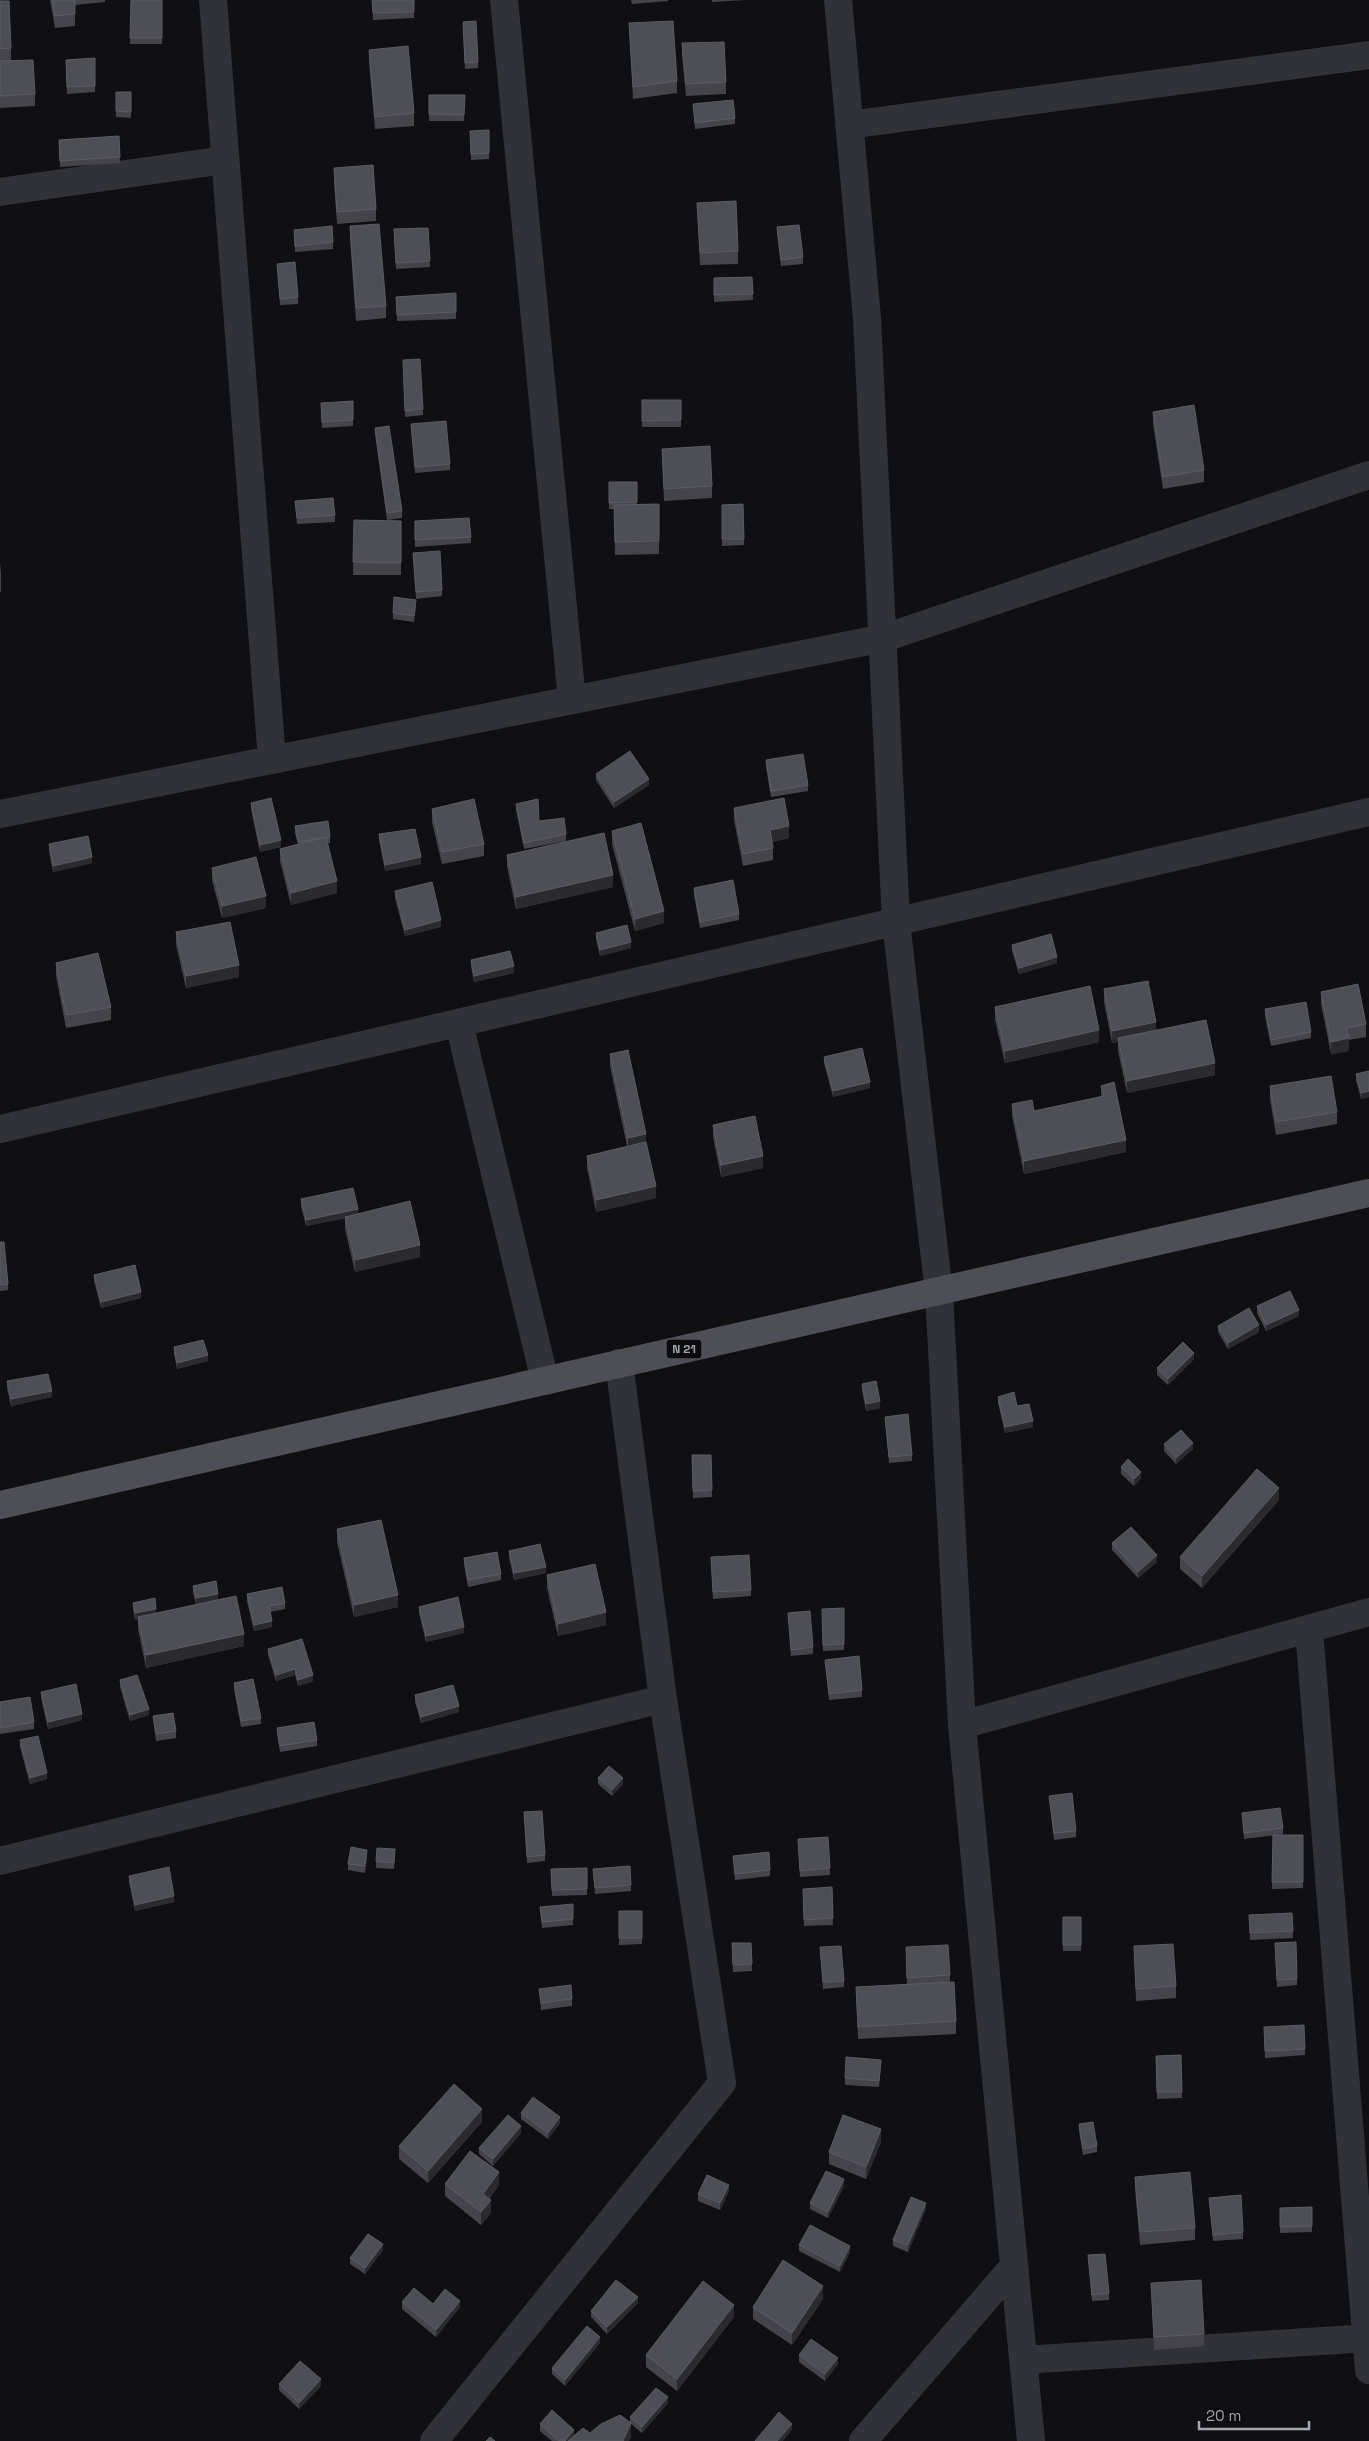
<svg xmlns="http://www.w3.org/2000/svg" width="1369" height="2441" font-family="'Space Grotesk',sans-serif">
<style>
.lines{fill:none;stroke-linecap:round;stroke-linejoin:round}
.minor{stroke:#313237;stroke-width:28}
.major{stroke:#4e4f56;stroke-width:28}
.wall{fill:#44444a}
.shaded-wall{fill:#2b2b2f}
.building{fill:#4e4f55;stroke:#5b5c64}
.labels{text-anchor:middle;dominant-baseline:central;stroke-width:4;stroke-linejoin:round;paint-order:stroke}
.shield{fill:#0c0b0d;stroke:#757780;stroke-width:1}
.shield-label{font-size:12px;font-weight:bold;fill:#a2a5b2}
</style>
<rect width="100%" height="100%" fill="#101012"/>
<g class="lines">
<!-- minor -->
<path class="minor" d="M213 0 272 760
M504 0 572 700
M838 0 867 318 896 922 939 1293 962 1725 1031 2441
M849 125 1369 55
M0 192 225 160
M0 814 884 638 1369 475
M459 1023 545 1381
M0 1129 1369 812
M1309 1629 1369 2370
M962 1725 1369 1612
M0 1861 663 1699
M1023 2360 1369 2338
M434 2441 722 2083 663 1699 619 1363
M863 2441 1014 2266"/>
<!-- major -->
<path class="major" d="M0 1505 1369 1193"/>
</g>
<!-- wall -->
<path class="wall" d="M50 0H105V2L75 5V26L55 28Z
M131 0H162V44H130Z
M372 0H414V18L373 20Z
M631 0H668V1L632 4Z
M712 0H746L712 2Z
M0 1 11 48V61L35 94V106L0 108Z
M629 23 677 81V93L633 99Z
M463 28 478 62V68L465 69Z
M682 43 726 82V94L686 96 682 55Z
M369 50 414 113V126L375 129 369 62Z
M95 58V92L67 94 66 60Z
M116 92H131V118L116 117Z
M429 95H465L464 121H429Z
M693 104 735 118V124L695 129Z
M489 130V159L471 160 470 138Z
M119 136 120 163 60 167 59 140Z
M334 168 376 209V221L337 224 334 181Z
M697 203 738 251V264L700 265Z
M350 226 386 306V318L356 321 350 239Z
M777 227 803 257V264L781 266 777 234Z
M428 228 430 267 396 269 394 236Z
M294 230 333 242V249L295 252Z
M277 264 298 297V304L280 305Z
M752 277 753 300 714 302V278Z
M456 293V319L397 321 396 297Z
M403 366 423 409V415L405 417Z
M642 400H681V427H642Z
M353 401V426L322 428 321 410Z
M1153 412 1204 470V482L1163 489 1153 424Z
M411 424 450 464V470L415 473Z
M375 428 402 511V518L387 520 375 434Z
M662 449 712 486V498L664 501Z
M609 482H637V504H659V554L615 555 614 509H609Z
M295 501 335 515V522L297 524Z
M743 504 744 545 722 546V505Z
M354 520 401 521V575H353Z
M415 521 471 537V543L415 547Z
M413 553 442 590V596L416 599Z
M0 562 1 574V592H0Z
M416 606 414 622 393 619V613Z
M766 760 808 785V791L771 797 766 767Z
M596 774 649 785 614 808 596 780Z
M251 803 281 847 260 852 251 810Z
M516 804 539 821 566 834V841L524 849 516 810Z
M734 808 789 838 772 842 773 848V860L743 866 734 820Z
M432 809 484 844V856L442 864 432 822Z
M295 826 330 837V843L327 844 337 893 291 905 280 861V849L298 844 295 833Z
M612 831 664 923 635 931 612 844Z
M379 834 421 864 385 871 379 840Z
M49 844 92 863 53 872 49 851Z
M507 855 613 887 516 909 507 867Z
M212 868 266 908 222 918 212 880Z
M694 888 739 914V920L700 928 694 895Z
M395 891 441 927 405 936 395 898Z
M176 932 239 977 186 988 176 945Z
M596 933 631 948 600 956 596 939Z
M1012 945 1057 963 1019 974 1012 951Z
M471 960 514 973 474 982 471 966Z
M56 963 111 1007V1020L66 1028 56 976Z
M1104 989 1156 1031 1215 1075 1127 1093 1118 1051V1042L1112 1043 1104 1002Z
M1321 992 1366 1024V1037L1349 1040V1051L1331 1054 1321 1004Z
M995 1007 1099 1042 1005 1063 995 1020Z
M1265 1009 1311 1032V1038L1271 1046 1265 1016Z
M610 1054 646 1142 656 1198 596 1212 587 1168V1156L627 1146 610 1066Z
M824 1057 870 1088 833 1097 824 1063Z
M1369 1071V1097L1361 1099 1356 1080V1074Z
M1101 1086 1126 1152 1024 1174 1012 1116V1104L1034 1111 1101 1097Z
M1270 1086 1337 1112V1124L1276 1135 1270 1099Z
M713 1125 763 1168 721 1177 713 1137Z
M301 1199 358 1214 420 1257 355 1272 345 1229V1218L306 1226 301 1206Z
M0 1242 8 1284V1290L0 1291Z
M94 1275 141 1298 101 1308 94 1281Z
M1257 1306 1299 1316 1266 1331 1257 1313Z
M1218 1326 1259 1332 1228 1349 1218 1332Z
M174 1347 208 1361 177 1369 174 1354Z
M1194 1359 1168 1385 1157 1375V1368Z
M7 1381 52 1397 11 1406 7 1388Z
M862 1384 880 1408 866 1411 862 1390Z
M998 1397 1017 1406 1033 1427 1005 1433 998 1403Z
M885 1417 912 1455V1461L889 1463Z
M1164 1444 1193 1449 1176 1464 1164 1451Z
M692 1455H711L712 1497 693 1498Z
M1121 1467 1141 1478 1134 1486 1121 1474Z
M1279 1500 1202 1588 1180 1569V1557Z
M337 1529 398 1607 354 1617 337 1542Z
M1112 1543 1157 1562 1138 1578 1112 1550Z
M509 1551 546 1573 514 1580 509 1557Z
M711 1557 751 1590V1596L713 1599Z
M464 1558 501 1574V1580L468 1587 464 1564Z
M547 1575 606 1625 558 1636 547 1588Z
M193 1586 218 1600 244 1646 146 1668 138 1629V1619L135 1620 133 1609V1603L156 1613 196 1605 193 1592Z
M247 1594 285 1603V1609L270 1612 272 1627 254 1631 247 1601Z
M419 1607 464 1633 426 1642 419 1613Z
M844 1608V1650L823 1651 822 1609Z
M788 1613 813 1647V1654L791 1656Z
M268 1649 313 1681 298 1686 295 1675 276 1681 268 1655Z
M825 1660 862 1690V1697L829 1700Z
M120 1680 149 1715 130 1721 120 1687Z
M234 1683 261 1718V1724L241 1727 234 1689Z
M41 1692 82 1720 48 1729 41 1698Z
M415 1695 459 1712 421 1723 415 1702Z
M0 1702 34 1722V1729L0 1734Z
M153 1716 176 1731V1738L156 1741Z
M277 1728 317 1740V1746L280 1752 277 1734Z
M20 1740 47 1779 30 1784 20 1747Z
M598 1778 623 1784 612 1796 598 1784Z
M1049 1796 1076 1831V1837L1054 1840Z
M524 1812 545 1855V1861L527 1863Z
M1242 1813 1283 1828V1834L1244 1839Z
M1273 1835H1303V1888L1272 1889Z
M798 1839 830 1868V1875L800 1877Z
M395 1855 394 1869 376 1868V1861Z
M367 1856 365 1873 348 1870V1864Z
M733 1856 770 1870V1876L735 1880Z
M587 1868V1895L552 1896 551 1869Z
M593 1869 631 1885V1891L595 1894Z
M129 1876 174 1902 135 1911 129 1882Z
M832 1887 833 1925 804 1926 803 1889Z
M573 1904V1925L542 1928 540 1907Z
M619 1911H642V1944L619 1945Z
M1292 1913 1293 1938 1250 1940 1249 1915Z
M1063 1917H1081V1951H1063Z
M732 1943H751L752 1971 733 1972Z
M1134 1946 1176 1986V1998L1136 2001Z
M820 1947 844 1981V1987L823 1989Z
M1275 1949 1297 1979V1985L1277 1987Z
M906 1954 950 1975V1982L956 2021V2034L858 2039 856 1987 907 1984Z
M539 1989 572 1999V2006L541 2010Z
M1264 2027 1305 2049V2055L1265 2058Z
M1181 2055 1182 2098 1157 2099 1156 2056Z
M881 2066 879 2087 845 2085V2078Z
M521 2113 560 2123 548 2139 521 2119Z
M482 2122 428 2183 399 2159V2146Z
M1079 2124 1097 2146V2152L1083 2155 1079 2131Z
M521 2133 493 2166 479 2154V2148Z
M881 2142 866 2179 829 2164V2152Z
M1135 2177 1195 2228V2240L1140 2245 1135 2189Z
M445 2184 499 2185 489 2199 491 2213 481 2225 445 2196Z
M844 2186 828 2218 810 2209V2203Z
M729 2191 720 2210 698 2201V2194Z
M1209 2198 1243 2232V2239L1213 2241Z
M1312 2207V2232L1280 2233V2208Z
M926 2209 908 2252 893 2246V2240Z
M799 2245 850 2252 840 2272 799 2251Z
M383 2250 365 2274 350 2264V2258Z
M1088 2255 1109 2293V2300L1092 2301Z
M1151 2283 1204 2334V2346L1154 2350Z
M823 2299 792 2345 753 2319V2307Z
M402 2302 433 2304 460 2307 436 2337 402 2309Z
M638 2303 607 2334 591 2317V2311Z
M734 2317 677 2391 646 2367V2355Z
M600 2343 565 2386 552 2374V2368Z
M799 2355 838 2364 825 2381 799 2362Z
M279 2384 321 2386 299 2409 279 2390Z
M668 2403 642 2433 631 2424V2436L629 2441H552L540 2431V2424L574 2435 590 2433 630 2423V2417Z"/>
<!-- shaded-wall -->
<path class="shaded-wall" d="M416 600V606L414 622V616Z
M649 779V785L614 808V802Z
M789 826V838L770 842V830Z
M281 840V847L260 852V845Z
M92 857V863L53 872V866Z
M421 857V864L385 871V865Z
M613 875V887L516 909V897Z
M337 881V893L291 905V893Z
M266 896V908L222 918V906Z
M664 911V923L635 931V919Z
M441 920V927L405 936V930Z
M631 942V948L600 956V950Z
M1057 957V963L1019 974V968Z
M239 965V977L186 988V976Z
M514 966V973L474 982V976Z
M1156 1022V1034L1118 1038V1042L1112 1043V1031Z
M1099 1030V1042L1005 1063V1051Z
M1349 1038V1051L1331 1054V1042Z
M1215 1063V1075L1127 1093V1081Z
M870 1082V1088L833 1097V1091Z
M1369 1091V1097L1361 1099V1093Z
M646 1134V1146L628 1150V1138Z
M1126 1140V1152L1024 1174V1161Z
M763 1156V1168L721 1177V1165Z
M656 1186V1198L596 1212V1200Z
M358 1209V1216L306 1226V1220Z
M420 1245V1257L355 1272V1260Z
M141 1292V1298L101 1308V1302Z
M1299 1310V1316L1266 1331V1325Z
M1259 1325V1332L1228 1349V1343Z
M1194 1353V1359L1168 1385V1379Z
M208 1355V1361L177 1369V1363Z
M52 1391V1397L11 1406V1399Z
M880 1401V1408L866 1411V1404Z
M1033 1421V1427L1005 1433V1427Z
M1193 1443V1449L1176 1464V1458Z
M1141 1472V1478L1134 1486V1479Z
M1279 1488V1500L1202 1588V1576Z
M1157 1555V1562L1138 1578V1572Z
M546 1567V1573L514 1580V1573Z
M218 1594V1600L196 1605V1598Z
M398 1595V1607L354 1617V1605Z
M156 1609V1615L135 1620V1613Z
M606 1612V1625L558 1636V1624Z
M272 1621V1627L254 1631V1625Z
M464 1627V1633L426 1642V1636Z
M244 1634V1646L146 1668V1655Z
M295 1669V1675L276 1681V1675Z
M313 1675V1681L298 1686V1680Z
M459 1706V1712L421 1723V1717Z
M149 1709V1715L130 1721V1715Z
M82 1714V1720L48 1729V1722Z
M47 1773V1779L30 1784V1778Z
M623 1778V1784L612 1796V1790Z
M367 1850V1856L365 1873V1866Z
M174 1896V1902L135 1911V1905Z
M482 2109V2122L428 2183V2171Z
M560 2117V2123L548 2139V2133Z
M521 2126V2133L493 2166V2159Z
M881 2129V2142L866 2179V2167Z
M499 2172V2185L483 2206V2194Z
M844 2179V2186L828 2218V2212Z
M729 2185V2191L720 2210V2203Z
M491 2200V2213L481 2225V2212Z
M926 2203V2209L908 2252V2245Z
M383 2244V2250L365 2274V2268Z
M850 2246V2252L840 2272V2266Z
M823 2286V2299L792 2345V2333Z
M638 2297V2303L607 2334V2327Z
M460 2301V2307L436 2337V2330Z
M734 2305V2317L677 2391V2379Z
M600 2337V2343L565 2386V2380Z
M838 2358V2364L825 2381V2374Z
M321 2379V2386L299 2409V2403Z
M668 2397V2403L642 2433V2427Z
M631 2423V2436L629 2441H623Z
M792 2424V2430L783 2441H777Z
M574 2430V2437L570 2441H565Z"/>
<!-- building -->
<path class="building" d="M52 0H75V14L55 16Z
M131 0H162V38H130Z
M372 0H414V12L373 13Z
M0 1H9L11 48 0 49Z
M476 21 478 62 465 63 463 22Z
M673 21 677 81 633 87 629 23Z
M724 42 726 82 686 84 682 43Z
M408 46 414 113 375 117 369 50Z
M95 58V86L67 87 66 60Z
M33 60 35 94 0 96V61Z
M116 92H131V112L116 111Z
M429 95H465L464 115 429 114Z
M733 100 735 118 695 123 693 104Z
M489 130V153L471 154 470 131Z
M119 136 120 157 60 161 59 140Z
M373 165 376 209 337 212 334 168Z
M736 201 738 251 700 253 697 203Z
M379 224 386 306 356 308 350 226Z
M799 225 803 257 781 260 777 227Z
M332 226 333 242 295 246 294 230Z
M428 228 430 261 396 263 394 229Z
M295 262 298 297 280 299 277 264Z
M752 277 753 294 714 295V278Z
M456 293V312L397 315 396 297Z
M420 359 423 409 405 411 403 360Z
M642 400H681V420L642 421Z
M353 401V420L322 422 321 403Z
M1194 405 1204 470 1163 477 1153 412Z
M446 421 450 464 415 467 411 424Z
M389 426 402 511 387 513 375 428Z
M710 446 712 486 664 489 662 449Z
M609 482H637V502L609 503Z
M333 498 335 515 297 518 295 501Z
M659 504V541L615 542 614 505Z
M743 504 744 539H722V505Z
M469 518 471 537 415 540V521Z
M354 520 401 521V563L353 562Z
M440 551 442 590 416 592 413 553Z
M394 597 416 600 414 616 393 613Z
M630 751 649 779 614 802 596 774Z
M803 754 808 785 771 791 766 760Z
M271 798 281 840 260 845 251 803Z
M784 798 789 826 770 830 773 848 743 854 734 808Z
M474 799 484 844 442 852 432 809Z
M538 799 539 821 564 818 566 834 524 843 516 804Z
M328 821 330 837 326 838V837L298 842 295 826Z
M641 823 664 911 635 919 612 831Z
M415 829 421 857 385 865 379 834Z
M604 833 613 875 516 897 507 855Z
M88 836 92 857 53 866 49 844Z
M326 837 337 881 291 893 280 849Z
M256 857 266 896 222 906 212 868Z
M733 880 739 914 700 922 694 888Z
M432 882 441 920 405 930 395 891Z
M230 922 239 965 186 976 176 932Z
M627 925 631 942 600 950 596 933Z
M1051 934 1057 957 1019 968 1012 945Z
M510 951 514 966 474 976 471 960Z
M98 953 111 1007 66 1015 56 963Z
M1148 981 1156 1022 1112 1031 1104 989Z
M1358 984 1366 1024 1346 1028 1349 1038 1331 1042 1321 992Z
M1090 986 1099 1030 1005 1051 995 1007Z
M1306 1002 1311 1032 1271 1040 1265 1009Z
M1206 1020 1215 1063 1127 1081 1118 1038Z
M862 1048 870 1082 833 1091 824 1057Z
M628 1050 646 1134 628 1138 610 1054Z
M1369 1071V1091L1361 1093 1356 1074Z
M1331 1076 1337 1112 1276 1122 1270 1086Z
M1114 1082 1126 1140 1024 1161 1012 1104 1032 1100 1034 1111 1104 1096 1101 1086Z
M755 1116 763 1156 721 1165 713 1125Z
M646 1142 656 1186 596 1200 587 1156Z
M353 1188 358 1209 306 1220 301 1199Z
M410 1201 420 1245 355 1260 345 1217Z
M0 1242H4L8 1284 0 1285Z
M135 1265 141 1292 101 1302 94 1275Z
M1290 1291 1299 1310 1266 1325 1257 1306Z
M1249 1308 1259 1325 1228 1343 1218 1326Z
M203 1340 208 1355 177 1363 174 1347Z
M1183 1342 1194 1353 1168 1379 1157 1368Z
M48 1374 52 1391 11 1399 7 1381Z
M876 1381 880 1401 866 1404 862 1384Z
M1014 1392 1017 1406 1029 1404 1033 1421 1005 1427 998 1397Z
M908 1414 912 1455 889 1457 885 1417Z
M1181 1430 1193 1443 1176 1458 1164 1444Z
M692 1455H711L712 1490 693 1491Z
M1128 1459 1141 1472 1134 1479 1121 1467Z
M1257 1469 1279 1488 1202 1576 1180 1557Z
M381 1520 398 1595 354 1605 337 1529Z
M1131 1527 1157 1555 1138 1572 1112 1543Z
M540 1544 546 1567 514 1573 509 1551Z
M497 1552 501 1574 468 1580 464 1558Z
M749 1555 751 1590 713 1592 711 1557Z
M595 1564 606 1612 558 1624 547 1575Z
M216 1581 218 1594 196 1598 193 1586Z
M282 1587 285 1603 269 1606 272 1621 254 1625 247 1594Z
M236 1596 244 1634 146 1655 138 1617Z
M458 1597 464 1627 426 1636 419 1607Z
M155 1598 156 1609 135 1613 133 1603Z
M844 1608V1644L823 1645 822 1609Z
M810 1611 813 1647 791 1650 788 1613Z
M302 1639 313 1675 298 1680 295 1669 276 1675 268 1649Z
M859 1656 862 1690 829 1694 825 1660Z
M137 1675 149 1709 130 1715 120 1680Z
M253 1679 261 1718 241 1721 234 1683Z
M76 1684 82 1714 48 1722 41 1692Z
M453 1685 459 1706 421 1717 415 1695Z
M30 1697 34 1722 0 1728V1702Z
M173 1713 176 1731 156 1734 153 1716Z
M314 1722 317 1740 280 1746 277 1728Z
M38 1736 47 1773 30 1778 20 1740Z
M609 1766 623 1778 612 1790 598 1778Z
M1072 1793 1076 1831 1054 1833 1049 1796Z
M1280 1808 1283 1828 1244 1833 1242 1813Z
M542 1811 545 1855 527 1857 524 1812Z
M1273 1835H1303V1882H1272Z
M828 1837 830 1868 800 1871 798 1839Z
M351 1847 367 1850 365 1866 348 1864Z
M377 1848 395 1849 394 1863 376 1861Z
M769 1852 770 1870 735 1874 733 1856Z
M630 1866 631 1885 595 1888 593 1869Z
M169 1867 174 1896 135 1905 129 1876Z
M587 1868V1889L552 1890 551 1869Z
M832 1887 833 1918 804 1920 803 1889Z
M573 1904V1919L542 1922 540 1907Z
M619 1911H642V1938H619Z
M1292 1913 1293 1931 1250 1933 1249 1915Z
M1063 1917H1081V1945H1063Z
M1296 1942 1297 1979 1277 1980 1275 1943Z
M732 1943H751L752 1964 733 1965Z
M1173 1944 1176 1986 1136 1989 1134 1946Z
M948 1945 950 1975 907 1978 906 1947Z
M841 1946 844 1981 823 1982 820 1947Z
M954 1982 956 2021 858 2027 856 1987Z
M571 1985 572 1999 541 2003 539 1989Z
M1304 2025 1305 2049 1265 2051 1264 2027Z
M1181 2055 1182 2092H1157L1156 2056Z
M846 2057 881 2060 879 2081 845 2078Z
M454 2084 482 2109 428 2171 399 2146Z
M533 2097 560 2117 548 2133 521 2113Z
M508 2115 521 2126 493 2159 479 2148Z
M843 2115 881 2129 866 2167 829 2152Z
M1093 2122 1097 2146 1083 2149 1079 2124Z
M470 2151 499 2172 483 2194 491 2200 481 2212 445 2184Z
M826 2171 844 2179 828 2212 810 2203Z
M1190 2172 1195 2228 1140 2232 1135 2177Z
M707 2175 729 2185 720 2203 698 2194Z
M1241 2195 1243 2232 1213 2235 1209 2198Z
M911 2197 926 2203 908 2245 893 2240Z
M1312 2207V2226L1280 2227V2208Z
M810 2225 850 2246 840 2266 799 2245Z
M368 2234 383 2244 365 2268 350 2258Z
M1105 2254 1109 2293 1092 2295 1088 2255Z
M783 2260 823 2286 792 2333 753 2307Z
M616 2280 638 2297 607 2327 591 2311Z
M1201 2280 1204 2334 1154 2337 1151 2283Z
M703 2281 734 2305 677 2379 646 2355Z
M414 2288 433 2304 445 2289 460 2301 436 2330 402 2302Z
M587 2326 600 2337 565 2380 552 2368Z
M811 2339 838 2358 825 2374 799 2355Z
M300 2361 321 2379 299 2403 279 2384Z
M656 2388 668 2397 642 2427 630 2417Z
M552 2410 574 2430 565 2441H559L540 2424Z
M779 2412 792 2424 777 2441H755Z
M620 2415 631 2423 623 2441H568L583 2428 590 2433 601 2424Z
M490 2437 495 2441H486Z"/>
<g class="labels">
<!-- shield labels -->
<rect class="shield" x="666.5" y="1339.5" width="35" height="19" rx="4"/>
<g class="shield-label">
<text x="684" y="1349">N 21</text>
</g>
</g>
<!-- scale -->
<path d="M1199 2421v8h110v-8" fill="none" stroke="#a2a5b2" stroke-width="2.5"/>
<text x="1206" y="2421" font-size="15" fill="#a2a5b2" stroke="#0c0b0d" stroke-width="4" paint-order="stroke">20 m</text>
</svg>
